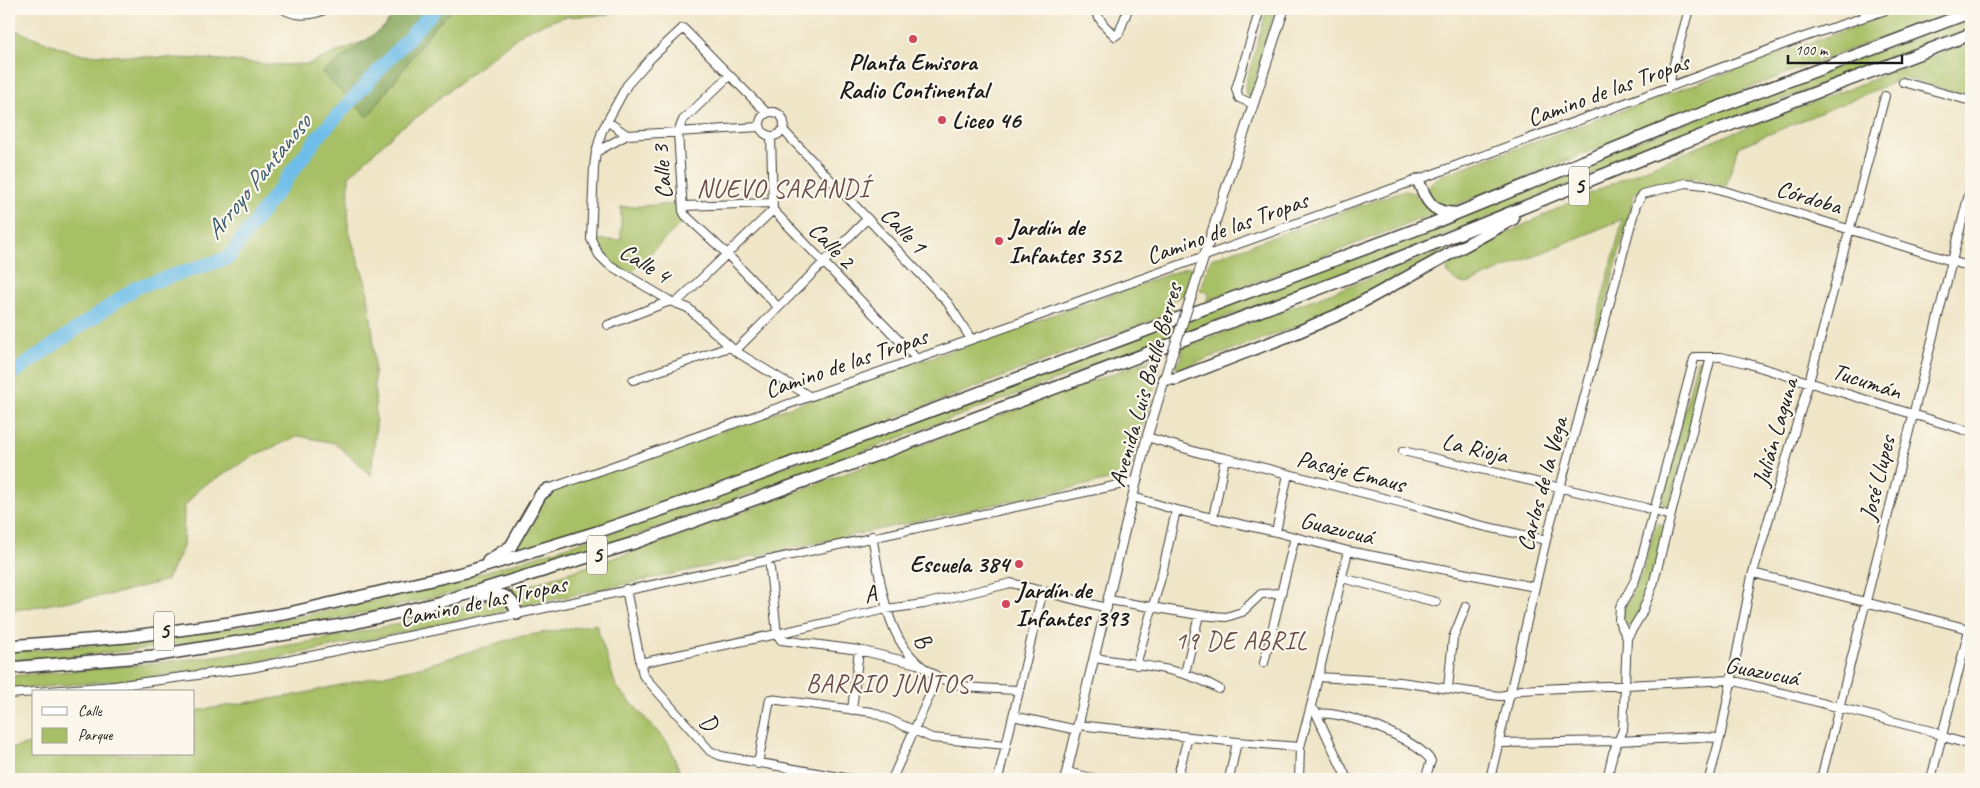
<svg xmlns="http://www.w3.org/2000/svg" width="1980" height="788" font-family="Caveat,sans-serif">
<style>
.green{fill:#a7c066;stroke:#626e41}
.forest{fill:#85a65b;stroke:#50613c}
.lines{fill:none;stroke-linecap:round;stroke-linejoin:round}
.river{stroke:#6ebee9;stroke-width:14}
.minor-casing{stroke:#3c3a36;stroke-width:10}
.major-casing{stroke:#3c3a36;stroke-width:11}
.highway-casing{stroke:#3c3a36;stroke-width:14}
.minor{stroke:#fff;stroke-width:8}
.major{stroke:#fff;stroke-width:9}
.highway{stroke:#fff;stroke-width:11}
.major-bridge-casing{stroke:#3c3a36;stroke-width:11;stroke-linecap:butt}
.major-bridge{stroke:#fff;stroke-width:9}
.poi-dot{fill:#d1495b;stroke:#fbf7ec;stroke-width:2}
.labels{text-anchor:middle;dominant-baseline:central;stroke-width:4.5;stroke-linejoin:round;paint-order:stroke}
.shield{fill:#fbf7ec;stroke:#5f5e5a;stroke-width:1}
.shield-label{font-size:22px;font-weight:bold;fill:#1c1c1c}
.poi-label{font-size:24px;font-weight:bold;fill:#1c1c1c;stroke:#fbf7ec;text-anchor:start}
.street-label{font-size:24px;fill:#1c1c1c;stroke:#fbf7ec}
.water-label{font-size:25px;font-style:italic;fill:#3d5d6e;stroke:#fbf7ec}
.neighbourhood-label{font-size:25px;letter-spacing:1px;fill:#694d49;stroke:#fbf7ec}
</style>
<rect width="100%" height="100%" fill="#fbf7ec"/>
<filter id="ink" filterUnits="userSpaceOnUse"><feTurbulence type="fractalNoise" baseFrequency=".02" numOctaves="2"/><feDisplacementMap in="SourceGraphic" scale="10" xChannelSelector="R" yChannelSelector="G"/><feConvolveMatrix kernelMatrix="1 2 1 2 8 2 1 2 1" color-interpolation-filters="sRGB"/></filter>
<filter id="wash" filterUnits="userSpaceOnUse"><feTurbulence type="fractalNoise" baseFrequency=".0096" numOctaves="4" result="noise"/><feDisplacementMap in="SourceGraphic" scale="20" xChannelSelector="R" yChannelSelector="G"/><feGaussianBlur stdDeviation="1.12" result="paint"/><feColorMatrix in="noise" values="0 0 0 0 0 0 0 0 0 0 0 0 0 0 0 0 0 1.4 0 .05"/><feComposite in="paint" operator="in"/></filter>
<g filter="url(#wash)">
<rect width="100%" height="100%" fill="#efe5c7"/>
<!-- green -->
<path class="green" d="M410 9H625L608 15 563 17 525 31 438 99 424 112 399 129 349 176 348 229 367 287 373 334 376 426 371 475 335 443 299 436 257 454 200 488 184 507 183 547 167 580 118 593 9 611V28L78 54 221 60 276 65 308 64 394 29Z
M1267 9H1275L1250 97 1246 95 1245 86Z
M1904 9H1959L1782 75 1448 208 1437 206 1428 191 1431 183 1440 176Z
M1971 17V29L1730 119 1415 247 594 551C556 563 517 576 478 586 324 627 167 651 9 661V652C124 644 240 630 354 605 448 585 539 556 630 526L1722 109Z
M1971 42V96L1904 78 1738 147 1726 186C1718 187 1711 181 1703 180 1679 177 1655 184 1633 194L1634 195 1598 335 1593 334 1623 219 1467 284C1457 283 1451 279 1447 271 1452 253 1477 249 1492 241 1646 161 1810 104 1971 42Z
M1402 191C1423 191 1420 207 1436 213L1206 301 1209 294 1207 292 1200 291 1211 259Z
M678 204 681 216 684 220 629 275C616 266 598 256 597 240H621V207Z
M1464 241 1341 308 1301 325 1178 369 1176 368V363L1182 359V348L1403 266Z
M1189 267 1194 269 1184 295 1173 301 1170 306V308L1178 310 1175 312C953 393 734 485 508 555L523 536 540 504 554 490Z
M1705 358 1706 362 1670 503 1663 506 1662 501 1697 361Z
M1152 359 1142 368 1143 371 1148 372 1160 368 1131 469 1118 478 523 606 502 589 533 584 654 545Z
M1659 523 1664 527 1665 531 1650 591 1632 625H1625L1623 620 1624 609 1644 568 1655 527Z
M489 599 501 601 506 608 502 612 238 666 124 680 9 690V676C170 664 334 647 489 599Z
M596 624 616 686 668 743 683 779H9V749L34 743V754H194V711L296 695 424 666 517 637Z"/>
<!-- forest -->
<path class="forest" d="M397 9H454L435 26 368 117 322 73 385 26Z"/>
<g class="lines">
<!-- river -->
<path class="river" d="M9 376 137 287 228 258 317 138 435 9"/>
</g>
</g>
<g filter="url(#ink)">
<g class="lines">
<!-- minor casing -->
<g class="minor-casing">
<path id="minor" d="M283 9C296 17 313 16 326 9
M1093 9 1104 25 1115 36 1119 33 1128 9
M1861 9 1870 15
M729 76 683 120 678 132 683 211 685 215 727 254 778 307
M1903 82 1971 101
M1669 87 1672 71 1689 9
M1253 104 1239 98 1236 89 1260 9
M760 124a12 12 0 1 1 24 0a12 12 0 1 1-24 0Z
M767 113 683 28 652 57 627 85 602 131 596 152 594 167 591 239 599 255 608 264 670 301 688 308 735 351 809 396
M607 121 627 135 759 127
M783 130 948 303 971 339
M771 136 773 210 916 358
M596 152 627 135
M683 206 772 203
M677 302 773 210
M608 325 670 301
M735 351 867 219
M633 380 729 347
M1147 437 1200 453 1225 458 1411 505 1474 524 1546 540
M1403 451 1643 507 1670 516
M548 489 1024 321 1436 173 1804 37 1889 9
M1133 497 1176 510 1276 532 1348 551 1535 587
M1213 518 1225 458
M1276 532 1288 474
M872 536C885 603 888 672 969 687 985 689 1002 689 1019 690
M769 559 777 634 781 640 859 650 917 664
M1753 573 1969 629
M1342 578 1436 602
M626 589 643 675 710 751 721 756 851 779
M1109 600 1199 615 1226 617 1242 612 1261 594 1281 593
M1627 638 1619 621 1620 608 1635 580 1642 557 1694 359 1696 357H1721L1746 363 1971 432
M1095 658C1137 665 1182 667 1219 689
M640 663 777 634 886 609 924 604 1011 583 1107 608
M1264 663 1295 537
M1136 665 1162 574 1176 510
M1185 673 1199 615
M1318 677 1400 682 1499 696 1511 694 1520 690 1731 680 1931 731 1947 738 1971 745
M1448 688 1453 638 1466 606
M9 694 114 686 251 668 517 614 1137 481
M852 710 859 650
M1315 711 1347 779
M1317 714C1342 709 1419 740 1431 761L1425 779
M1013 716 1077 730
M1078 725 1237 742 1300 747
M1499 743 1618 741 1697 737 1720 738
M758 764 770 699 872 712 932 738 1006 745
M1067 772 1096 779
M892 779 938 677
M998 779 1043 590
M1177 779 1188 737
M1229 779 1237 742
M1299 779 1300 747 1314 694 1348 551
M1490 779 1546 540 1636 205 1643 194 1686 183 1705 185 1971 267
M1607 779 1613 753 1623 730 1627 638 1641 615 1653 585 1711 357
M1709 779 1720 738 1752 576 1809 382 1885 96
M1821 779 1971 186
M1931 779 1971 622"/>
</g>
<!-- major casing -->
<g class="major-casing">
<path id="major" d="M1192 294 1284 9
M1065 779 1147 437 1169 364"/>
</g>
<!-- highway casing -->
<g class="highway-casing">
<path id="highway" d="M1418 180C1425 198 1432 214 1454 213
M1164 379H1176L1293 334 1342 313 1513 219
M488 561 511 546 541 494 548 489
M482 595C501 593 512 594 517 614
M9 646 127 637 230 623 289 613 466 572 597 532 716 491 1431 224 1674 124 1971 12
M9 668 153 656 354 623 441 602 634 543 871 457 1374 268 1682 143 1971 34"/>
</g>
<!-- minor -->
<use href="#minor" class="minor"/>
<!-- major -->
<use href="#major" class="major"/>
<!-- highway -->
<use href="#highway" class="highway"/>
<!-- major-bridge casing -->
<g class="major-bridge-casing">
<path id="major-bridge" d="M1169 364 1192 294"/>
</g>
<!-- major-bridge -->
<use href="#major-bridge" class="major-bridge"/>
</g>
</g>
<!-- markers -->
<g class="poi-dot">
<circle cx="913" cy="39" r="5"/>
<circle cx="942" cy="120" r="5"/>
<circle cx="999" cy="241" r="5"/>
<circle cx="1019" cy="564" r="5"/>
<circle cx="1006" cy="604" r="5"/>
</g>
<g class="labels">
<!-- shield labels -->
<g class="shield">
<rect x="1569" y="166.5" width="20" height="39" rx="4"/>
<rect x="587" y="535.5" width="20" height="39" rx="4"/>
<rect x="154" y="611.5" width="20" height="39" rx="4"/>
</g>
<g class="shield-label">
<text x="1579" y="186">5</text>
<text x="597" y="555">5</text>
<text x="164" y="631">5</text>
</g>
<!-- poi labels -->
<g class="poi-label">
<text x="913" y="62" text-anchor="middle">Planta Emisora<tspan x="913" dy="28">Radio Continental</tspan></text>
<text x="952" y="120">Liceo 46</text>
<text x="1009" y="227">Jardín de<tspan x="1009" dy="28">Infantes 352</tspan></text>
<text x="1009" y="564" text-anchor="end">Escuela 384</text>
<text x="1016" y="590">Jardín de<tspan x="1016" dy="28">Infantes 393</tspan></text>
</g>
<!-- street labels -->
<g class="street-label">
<text transform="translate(1608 90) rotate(-20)">Camino de las Tropas</text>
<text transform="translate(662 172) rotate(-94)">Calle 3</text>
<text transform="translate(1809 197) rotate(17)">Córdoba</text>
<text transform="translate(1227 228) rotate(-20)">Camino de las Tropas</text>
<text transform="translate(904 230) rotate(46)">Calle 1</text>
<text transform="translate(832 245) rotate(46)">Calle 2</text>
<text transform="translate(645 263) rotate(32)">Calle 4</text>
<text transform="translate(846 363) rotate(-19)">Camino de las Tropas</text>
<text transform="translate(1867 381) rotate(18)">Tucumán</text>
<text transform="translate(1145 385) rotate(-74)">Avenida Luis Batlle Berres</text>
<text transform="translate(1775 432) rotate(-74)">Julián Laguna</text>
<text transform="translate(1475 448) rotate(13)">La Rioja</text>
<text transform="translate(1351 471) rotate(14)">Pasaje Emaus</text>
<text transform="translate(1877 478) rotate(-76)">José Llupes</text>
<text transform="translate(1542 484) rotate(-75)">Carlos de la Vega</text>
<text transform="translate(1337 528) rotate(14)">Guazucuá</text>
<text transform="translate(870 594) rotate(-12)">A</text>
<text transform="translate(483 601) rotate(-12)">Camino de las Tropas</text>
<text transform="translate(923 640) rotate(53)">B</text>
<text transform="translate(1762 671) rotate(11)">Guazucuá</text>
<text transform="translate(709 722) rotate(48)">D</text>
</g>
<!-- water labels -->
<g class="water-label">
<text transform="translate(258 177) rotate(-51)">Arroyo Pantanoso</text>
</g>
<!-- neighbourhood labels -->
<g class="neighbourhood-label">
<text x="783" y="189">NUEVO SARANDÍ</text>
<text x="1241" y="641">19 DE ABRIL</text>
<text x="888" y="684">BARRIO JUNTOS</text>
</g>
</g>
<!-- margin -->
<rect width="1980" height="788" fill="none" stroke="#fbf7ec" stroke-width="30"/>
<!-- legend -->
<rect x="32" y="690" width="162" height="65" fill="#fbf7ec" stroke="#a29f99"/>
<rect x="42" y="707" width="25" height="8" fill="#ffffff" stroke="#a29f99"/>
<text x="78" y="716" font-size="15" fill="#1c1c1c">Calle</text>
<rect x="42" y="728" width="25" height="15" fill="#a7c066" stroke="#a29f99"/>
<text x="78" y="740" font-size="15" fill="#1c1c1c">Parque</text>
<!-- scale -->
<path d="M1788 55v8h114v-8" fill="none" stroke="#1c1c1c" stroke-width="2.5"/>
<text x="1795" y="55" font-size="15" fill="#1c1c1c" stroke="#fbf7ec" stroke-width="4" paint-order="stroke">100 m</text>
</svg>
